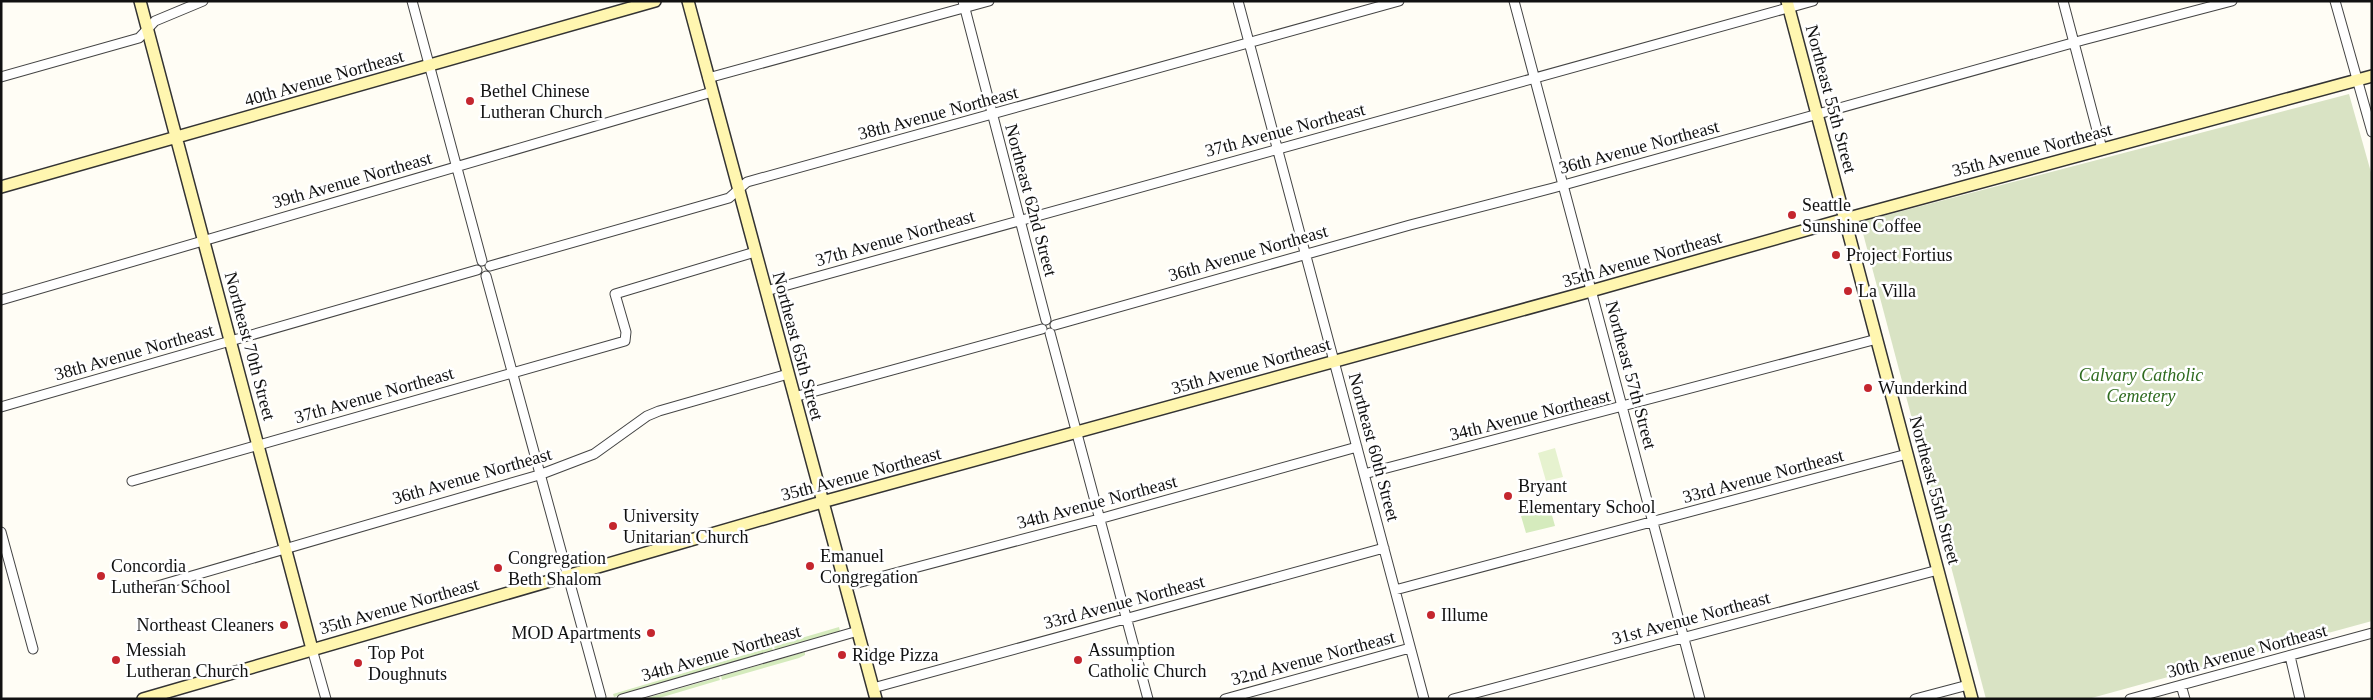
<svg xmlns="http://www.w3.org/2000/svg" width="2373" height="700" font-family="Georgia,serif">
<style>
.green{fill:#d5ebbd}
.cemetery{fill:#d9e3c4}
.pitch{fill:#e6f2cf}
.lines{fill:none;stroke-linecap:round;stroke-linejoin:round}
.street-casing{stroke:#444;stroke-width:11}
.secondary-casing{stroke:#333;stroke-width:14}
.street{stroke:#fff;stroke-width:9}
.secondary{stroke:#fff6b0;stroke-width:11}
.poi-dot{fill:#c4262e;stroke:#fff;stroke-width:2}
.labels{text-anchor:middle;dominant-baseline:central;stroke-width:5;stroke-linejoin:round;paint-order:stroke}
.street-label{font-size:18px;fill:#111;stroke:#fff}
.poi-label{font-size:18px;fill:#111;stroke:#fff;text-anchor:start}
.park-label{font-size:18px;font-style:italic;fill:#2f6b1f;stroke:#fff}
</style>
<rect width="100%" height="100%" fill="#fffdf5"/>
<!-- green -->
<path class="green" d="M1550 508 1555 526 1526 533 1521 516Z
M839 627 840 631 775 650 774 646Z
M772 647 773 651 614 697 613 694Z
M805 652V655L799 658 722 680 721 676Z
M719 677 720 680 656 699H643Z"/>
<!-- cemetery -->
<path class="cemetery" d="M2349 94 2372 176V621L2088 699H1986L1860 222Z"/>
<!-- pitch -->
<path class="pitch" d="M1555 448 1563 477 1546 481 1538 453Z"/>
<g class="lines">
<!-- street casing -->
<g class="street-casing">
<path id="street" d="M412 1 482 261
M963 1 1046 320
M1238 1 1424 699
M1514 1 1700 699
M2063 1 2102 149
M2335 1 2372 132
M1 77 139 38 155 21 203 1
M708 78 989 1
M490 266 729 198 747 182 1399 1
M486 276 601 697
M766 291 1813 1
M1 300 712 92
M1055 325 1410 225 1553 188 2083 40 2232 1
M1050 333 1148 699
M794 397 1042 329
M1 407 477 270
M1364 474 1877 339
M132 481 625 341 626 332 615 294 755 252
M1 532 33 649
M846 586 1099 519 1357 447
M154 587 539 475 594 454 647 416 659 411 788 374
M1395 590 1907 454
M312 649 326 699
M2290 656 2300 699
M2181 685 2185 699
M873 688 1384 548
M622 699 858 631
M1225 699 1410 648
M1453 699 1938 570
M1915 699 1968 685
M2130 699 2372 633"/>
</g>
<!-- secondary casing -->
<g class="secondary-casing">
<path id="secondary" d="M140 1 312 649
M688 1 876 699
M1787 1 1972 699
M1 187 655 1
M143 699 822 502 1591 291 1845 219 2372 76"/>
</g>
<!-- street -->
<use href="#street" class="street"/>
<!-- secondary -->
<use href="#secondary" class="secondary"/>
</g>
<!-- markers -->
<g class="poi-dot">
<circle cx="470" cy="101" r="5"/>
<circle cx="1792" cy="215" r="5"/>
<circle cx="1836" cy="255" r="5"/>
<circle cx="1848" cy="291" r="5"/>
<circle cx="1868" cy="388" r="5"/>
<circle cx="1508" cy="496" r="5"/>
<circle cx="613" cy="526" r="5"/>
<circle cx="810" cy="566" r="5"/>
<circle cx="498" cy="568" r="5"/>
<circle cx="101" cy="576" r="5"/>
<circle cx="1431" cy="615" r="5"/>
<circle cx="284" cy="625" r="5"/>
<circle cx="651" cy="633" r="5"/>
<circle cx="842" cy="655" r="5"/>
<circle cx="116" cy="660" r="5"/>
<circle cx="1078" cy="660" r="5"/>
<circle cx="358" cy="663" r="5"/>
</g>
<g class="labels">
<!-- street labels -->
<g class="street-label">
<text transform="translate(324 78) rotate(-16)">40th Avenue Northeast</text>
<text transform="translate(1831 99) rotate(75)">Northeast 55th Street</text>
<text transform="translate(938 113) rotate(-15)">38th Avenue Northeast</text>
<text transform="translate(1285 130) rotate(-15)">37th Avenue Northeast</text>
<text transform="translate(1639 147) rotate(-15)">36th Avenue Northeast</text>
<text transform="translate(2032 150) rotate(-15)">35th Avenue Northeast</text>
<text transform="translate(352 180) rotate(-16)">39th Avenue Northeast</text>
<text transform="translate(1031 200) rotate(75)">Northeast 62nd Street</text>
<text transform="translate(895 238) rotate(-16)">37th Avenue Northeast</text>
<text transform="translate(1248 253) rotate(-16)">36th Avenue Northeast</text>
<text transform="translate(1642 259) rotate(-16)">35th Avenue Northeast</text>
<text transform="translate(250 346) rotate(75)">Northeast 70th Street</text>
<text transform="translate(798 346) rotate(75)">Northeast 65th Street</text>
<text transform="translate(134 352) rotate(-16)">38th Avenue Northeast</text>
<text transform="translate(1251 366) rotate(-16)">35th Avenue Northeast</text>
<text transform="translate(1631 375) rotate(75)">Northeast 57th Street</text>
<text transform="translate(374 395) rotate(-16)">37th Avenue Northeast</text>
<text transform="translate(1530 415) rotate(-14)">34th Avenue Northeast</text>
<text transform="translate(1374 447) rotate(75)">Northeast 60th Street</text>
<text transform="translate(861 474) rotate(-15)">35th Avenue Northeast</text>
<text transform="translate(472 476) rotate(-16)">36th Avenue Northeast</text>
<text transform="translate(1763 476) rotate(-15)">33rd Avenue Northeast</text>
<text transform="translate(1935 490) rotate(75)">Northeast 55th Street</text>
<text transform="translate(1097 502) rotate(-15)">34th Avenue Northeast</text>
<text transform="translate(1124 602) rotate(-15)">33rd Avenue Northeast</text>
<text transform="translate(399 606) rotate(-16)">35th Avenue Northeast</text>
<text transform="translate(1691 618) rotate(-15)">31st Avenue Northeast</text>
<text transform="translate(2247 651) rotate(-15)">30th Avenue Northeast</text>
<text transform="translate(721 653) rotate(-16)">34th Avenue Northeast</text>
<text transform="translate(1313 658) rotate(-15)">32nd Avenue Northeast</text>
</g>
<!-- poi labels -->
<g class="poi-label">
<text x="480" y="91">Bethel Chinese<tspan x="480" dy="21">Lutheran Church</tspan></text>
<text x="1802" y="205">Seattle<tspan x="1802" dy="21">Sunshine Coffee</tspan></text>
<text x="1846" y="255">Project Fortius</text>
<text x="1858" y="291">La Villa</text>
<text x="1878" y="388">Wunderkind</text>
<text x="1518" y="486">Bryant<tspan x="1518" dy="21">Elementary School</tspan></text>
<text x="623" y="516">University<tspan x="623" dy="21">Unitarian Church</tspan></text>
<text x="820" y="556">Emanuel<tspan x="820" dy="21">Congregation</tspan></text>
<text x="508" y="558">Congregation<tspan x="508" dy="21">Beth Shalom</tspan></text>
<text x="111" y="566">Concordia<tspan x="111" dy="21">Lutheran School</tspan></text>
<text x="1441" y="615">Illume</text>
<text x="274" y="625" text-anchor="end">Northeast Cleaners</text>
<text x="641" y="633" text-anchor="end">MOD Apartments</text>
<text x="126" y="650">Messiah<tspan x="126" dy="21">Lutheran Church</tspan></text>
<text x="1088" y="650">Assumption<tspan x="1088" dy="21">Catholic Church</tspan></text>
<text x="368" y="653">Top Pot<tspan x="368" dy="21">Doughnuts</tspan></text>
<text x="852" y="655">Ridge Pizza</text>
</g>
<!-- park labels -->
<g class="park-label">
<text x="2141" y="375">Calvary Catholic<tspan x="2141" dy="21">Cemetery</tspan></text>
</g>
</g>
<!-- border -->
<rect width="2373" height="700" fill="none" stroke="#111111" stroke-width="5"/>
</svg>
